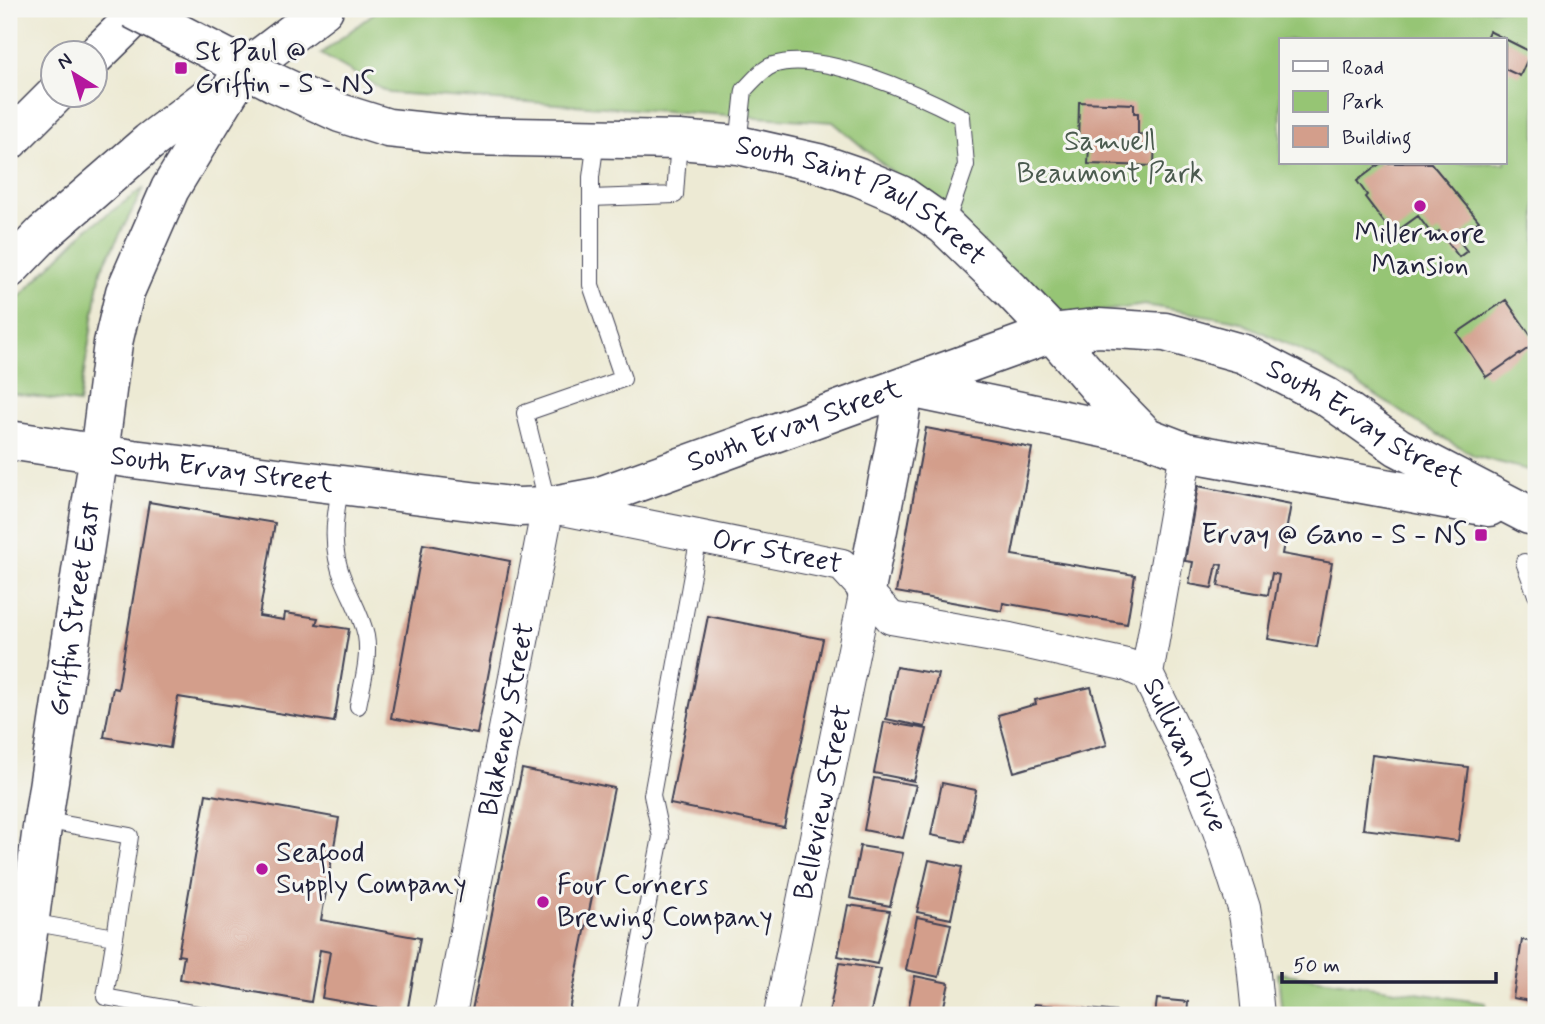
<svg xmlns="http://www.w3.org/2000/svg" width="1545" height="1024" font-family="Mynerve,sans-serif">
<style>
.green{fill:#96c574;stroke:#5c7458;stroke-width:2;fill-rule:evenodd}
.building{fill:#d39e8b}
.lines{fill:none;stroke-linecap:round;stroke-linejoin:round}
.service-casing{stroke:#404052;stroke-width:18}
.minor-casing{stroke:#404052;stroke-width:34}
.secondary-casing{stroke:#404052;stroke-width:41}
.motorway-casing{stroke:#404052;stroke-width:41}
.service{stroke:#fff;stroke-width:16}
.minor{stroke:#fff;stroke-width:32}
.secondary{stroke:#fff;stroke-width:38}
.motorway{stroke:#fff;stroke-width:38}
.secondary-bridge-casing{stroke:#404052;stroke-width:41;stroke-linecap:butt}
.secondary-bridge{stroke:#fff;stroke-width:38}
.poi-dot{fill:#b5179e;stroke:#f6f6f2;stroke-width:2.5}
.labels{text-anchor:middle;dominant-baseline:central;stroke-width:6;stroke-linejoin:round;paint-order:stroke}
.poi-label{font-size:28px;fill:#22223b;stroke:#f6f6f2;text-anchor:start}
.park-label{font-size:28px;fill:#4b5b4f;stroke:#f6f6f2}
.street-label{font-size:28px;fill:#22223b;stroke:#f6f6f2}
</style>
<rect width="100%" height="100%" fill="#f6f6f2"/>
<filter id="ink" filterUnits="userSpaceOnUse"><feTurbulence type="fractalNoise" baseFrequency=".0143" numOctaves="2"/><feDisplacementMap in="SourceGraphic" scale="14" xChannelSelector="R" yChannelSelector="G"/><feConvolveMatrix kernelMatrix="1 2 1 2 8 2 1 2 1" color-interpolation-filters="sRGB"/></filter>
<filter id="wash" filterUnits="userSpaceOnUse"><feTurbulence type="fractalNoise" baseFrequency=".00686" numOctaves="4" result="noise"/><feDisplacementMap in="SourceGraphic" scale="28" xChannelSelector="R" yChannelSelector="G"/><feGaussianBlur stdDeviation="1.57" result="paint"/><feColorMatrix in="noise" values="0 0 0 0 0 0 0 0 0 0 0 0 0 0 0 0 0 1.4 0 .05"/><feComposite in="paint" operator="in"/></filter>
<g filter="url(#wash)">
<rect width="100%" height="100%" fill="#edead4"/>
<!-- green -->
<path class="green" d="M379 9H1536V472L1475 456 1423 426 1317 358 1238 321 1145 305 1063 317 833 122 389 93 321 54ZM1281 40H1505V163H1281Z
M144 188 101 270 79 403 9 393V307L87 229Z
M1278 973H1279L1486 1003 1484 1015H1282Z"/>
<g id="blocks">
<!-- building -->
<path class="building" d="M1489 31 1531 52 1520 76 1505 69V40H1485Z
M1079 102 1134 104V113H1138V134L1155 135 1154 166 1088 164 1089 147 1078 146Z
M1381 163H1431L1479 221 1457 238 1467 251 1459 257 1439 231 1433 236 1418 216 1393 234 1365 197 1367 195 1357 181Z
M1506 300 1536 343 1486 377 1457 333Z
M926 428 1032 448 1012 555 1135 575 1127 624 1003 603 1002 611 896 592Z
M1198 486 1291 504 1282 554 1332 563 1317 647 1268 639 1279 575 1272 573 1268 595 1218 586 1222 565 1217 564 1212 588 1189 584 1193 562 1185 561Z
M149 502 275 523 259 616 284 620 285 613 318 618 316 624 349 629 334 722 178 697 170 748 104 737 113 688 118 689Z
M423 544 510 561 477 734 391 718Z
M708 616 823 639 784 827 670 804Z
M896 667 938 674 925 727 886 719Z
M1091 687 1107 745 1014 772 998 715 1036 704 1035 700Z
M884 722 927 729 914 781 874 773Z
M1372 755 1468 767 1458 841 1363 829Z
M522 769 614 788 568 1015H471Z
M874 778 916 785 903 838 864 830Z
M942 783 976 790 965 842 931 835Z
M206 794 339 818 321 920 420 938 407 1013 322 998 330 952 320 950 311 1002 180 979 184 956 178 955Z
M860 846 903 853 890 906 850 898Z
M929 860 962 867 951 919 917 912Z
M848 905 890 911 877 964 838 956Z
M917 917 951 924 939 977 906 970Z
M1522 940 1536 942V1002L1513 998Z
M839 963 881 969 870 1015 829 1013Z
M915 976 949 983 942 1015H907Z
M1157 999 1188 1002 1187 1015H1155Z
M1034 1004 1128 1013V1015H1033Z"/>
</g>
</g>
<g filter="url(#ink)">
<use href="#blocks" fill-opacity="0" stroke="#404052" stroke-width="2"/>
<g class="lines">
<!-- service casing -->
<g class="service-casing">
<path id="service" d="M738 145 744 90C752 82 762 69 773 65 821 49 918 94 962 117L966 165 945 226
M591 198 675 195 679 140
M341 485C334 518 330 549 344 581 352 600 362 616 366 636 370 658 362 684 358 706
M548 506 525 413 623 379 591 285V177L596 140
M1524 562 1536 595
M30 922 115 937 130 836 43 820
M115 937 105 997 204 1015
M626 1015 661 837 652 795 699 536"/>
</g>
<!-- minor casing -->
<g class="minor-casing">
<g id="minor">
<path id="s1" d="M1186 452 1147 674 1198 778 1219 831 1244 908 1253 964 1258 1015"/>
<path id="s2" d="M450 1015 548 506 842 565 891 618 1010 639 1127 665 1147 674"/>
<path id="s3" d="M780 1015 866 590"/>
</g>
</g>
<!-- secondary casing -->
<g class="secondary-casing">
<g id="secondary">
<path id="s4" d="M275 83 340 113 388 128 465 136 679 140 738 145 818 163 859 177 901 195 945 226 1011 290 1052 333 1100 389 1147 437 1186 452 1489 507"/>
<path d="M904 387 1147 437"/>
<path id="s5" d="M9 440 133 459 518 507 548 506 597 497 1052 333 1098 328 1165 332 1244 354 1327 397 1398 447 1529 515 1536 516"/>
<path d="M866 590 898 429 904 387"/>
<path id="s6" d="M17 1015 43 820 99 454 113 343 125 292 170 189 226 97"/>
</g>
</g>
<!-- motorway casing -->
<g class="motorway-casing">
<path id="motorway" d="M94 57 143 9
M9 141 56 94
M9 269 44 233 149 142 324 9"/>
</g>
<!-- service -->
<use href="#service" class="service"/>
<!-- minor -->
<use href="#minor" class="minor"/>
<!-- secondary -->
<use href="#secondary" class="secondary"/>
<!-- motorway -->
<use href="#motorway" class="motorway"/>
<!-- secondary-bridge casing -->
<g class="secondary-bridge-casing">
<path id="secondary-bridge" d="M132 9 275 83
M226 97 245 67"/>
</g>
<!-- secondary-bridge -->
<use href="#secondary-bridge" class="secondary-bridge"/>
</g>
</g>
<!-- markers -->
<g class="poi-dot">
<rect x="174" y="61" width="14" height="14" rx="3.5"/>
<circle cx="1420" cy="206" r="7"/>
<rect x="1474" y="528" width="14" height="14" rx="3.5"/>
<circle cx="262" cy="869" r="7"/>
<circle cx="543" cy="902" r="7"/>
</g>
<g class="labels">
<!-- poi labels -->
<g class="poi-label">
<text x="195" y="52">St Paul @<tspan x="195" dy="32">Griffin - S - NS</tspan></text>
<text x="1420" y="234" text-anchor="middle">Millermore<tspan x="1420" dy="32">Mansion</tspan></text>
<text x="1467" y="535" text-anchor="end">Ervay @ Gano - S - NS</text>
<text x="276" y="853">Seafood<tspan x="276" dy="32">Supply Company</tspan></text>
<text x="557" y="886">Four Corners<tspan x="557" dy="32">Brewing Company</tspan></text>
</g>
<!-- park labels -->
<g class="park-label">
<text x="1110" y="142">Samuell<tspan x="1110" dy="32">Beaumont Park</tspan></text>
</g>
<!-- street labels -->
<g class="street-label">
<text stroke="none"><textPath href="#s4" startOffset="609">South Saint Paul Street</textPath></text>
<text stroke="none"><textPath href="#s5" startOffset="1412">South Ervay Street</textPath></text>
<text stroke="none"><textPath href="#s5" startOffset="803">South Ervay Street</textPath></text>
<text stroke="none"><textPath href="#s5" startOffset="215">South Ervay Street</textPath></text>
<text stroke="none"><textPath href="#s2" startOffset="752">Orr Street</textPath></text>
<text stroke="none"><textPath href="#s6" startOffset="410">Griffin Street East</textPath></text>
<text stroke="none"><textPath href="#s2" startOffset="301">Blakeney Street</textPath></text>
<text stroke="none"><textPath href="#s1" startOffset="315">Sullivan Drive</textPath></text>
<text stroke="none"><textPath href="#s3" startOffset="217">Belleview Street</textPath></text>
</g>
</g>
<!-- margin -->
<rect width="1545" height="1024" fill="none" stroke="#f6f6f2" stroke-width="35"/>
<!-- legend -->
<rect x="1279" y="38" width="228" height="126" fill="#f6f6f2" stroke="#a1a1a9" stroke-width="2"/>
<rect x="1293" y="61" width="35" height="10" fill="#ffffff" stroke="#a1a1a9" stroke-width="2"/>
<text x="1342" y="74" font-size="21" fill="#22223b">Road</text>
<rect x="1293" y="91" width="35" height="21" fill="#96c574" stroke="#a1a1a9" stroke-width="2"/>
<text x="1342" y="108" font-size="21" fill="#22223b">Park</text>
<rect x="1293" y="126" width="35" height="21" fill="#d39e8b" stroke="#a1a1a9" stroke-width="2"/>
<text x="1342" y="144" font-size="21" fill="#22223b">Building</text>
<!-- north arrow -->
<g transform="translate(74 74) rotate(323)"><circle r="33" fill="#f6f6f2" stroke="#a1a1a9" stroke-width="2"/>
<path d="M0-5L12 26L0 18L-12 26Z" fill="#b5179e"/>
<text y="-10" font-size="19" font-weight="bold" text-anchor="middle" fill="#22223b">N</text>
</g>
<!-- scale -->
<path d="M1282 972v10h214v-10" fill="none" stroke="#22223b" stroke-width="3.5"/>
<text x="1293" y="972" font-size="21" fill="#22223b" stroke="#f6f6f2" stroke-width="5" paint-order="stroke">50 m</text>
</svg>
